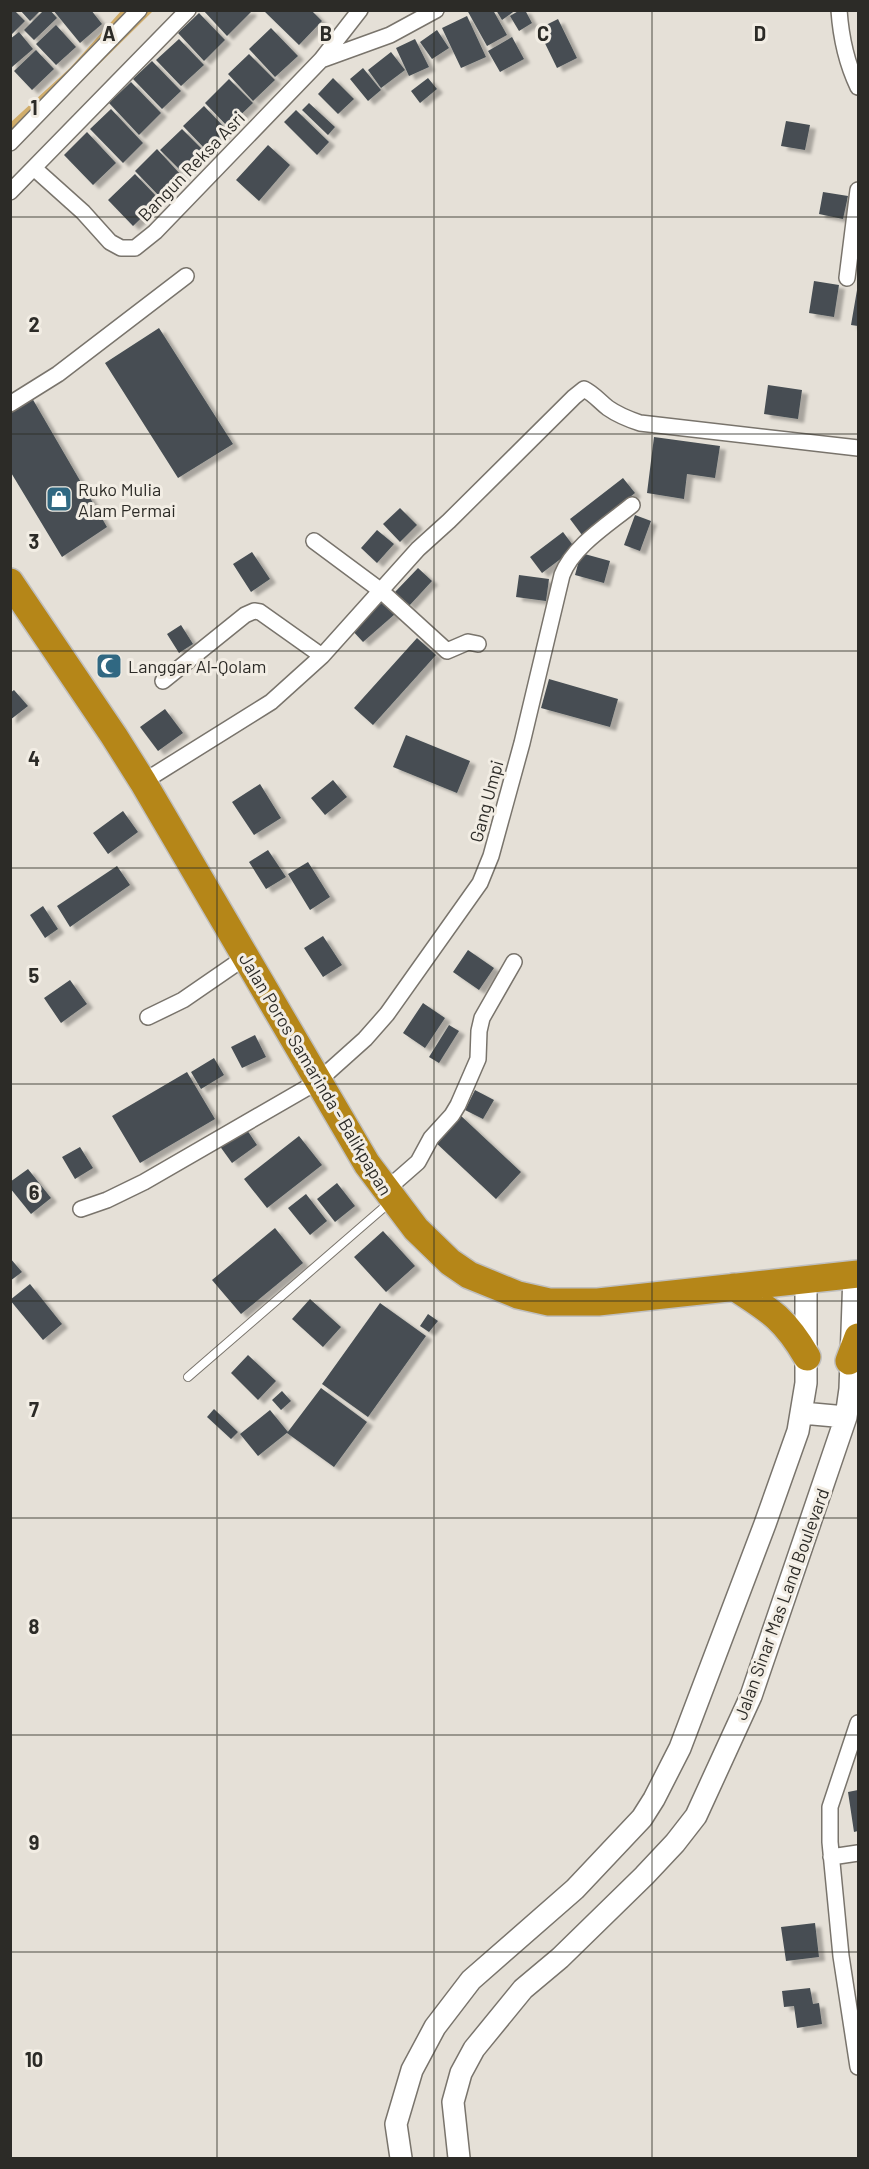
<svg xmlns="http://www.w3.org/2000/svg" width="869" height="2169" font-family="Barlow,sans-serif">
<style>
.green{fill:#d1ad6a}
.building{fill:#464e53;filter:url(#shadow)}
.lines{fill:none;stroke-linecap:round;stroke-linejoin:round}
.lane-casing{stroke:#79746c;stroke-width:10}
.street-casing{stroke:#79746c;stroke-width:18}
.secondary-casing{stroke:#79746c;stroke-width:24}
.highway-casing{stroke:#c0bfbe;stroke-width:30}
.lane{stroke:#fff;stroke-width:8}
.street{stroke:#fff;stroke-width:15}
.secondary{stroke:#fff;stroke-width:21}
.highway{stroke:#b58618;stroke-width:27}
.grid{fill:none;stroke:#2c2b27;stroke-width:1.5;stroke-opacity:0.55}
.labels{text-anchor:middle;dominant-baseline:central;stroke-width:6;stroke-linejoin:round;paint-order:stroke}
.street-label{font-size:18px;fill:#2c2b27;stroke:#f2ede4}
.poi-label{font-size:18px;fill:#2c2b27;stroke:#f2ede4;text-anchor:start}
.grid-label{font-size:20px;text-anchor:middle;font-weight:bold;fill:#2c2b27;stroke:#f2ede4;stroke-width:6;stroke-linejoin:round;paint-order:stroke}
</style>
<defs>
<filter id="shadow"><feDropShadow dx="6" dy="4" stdDeviation="1.5" flood-color="#0004"/></filter>
</defs>
<rect width="100%" height="100%" fill="#e5e0d7"/>
<!-- green -->
<path class="green" d="M121 11H153L11 151V122L70 68Z"/>
<!-- building -->
<path class="building" d="M10 10H14L25 21 10 36Z
M20 10H41L30 21Z
M44 10H50L57 18 34 40 24 30Z
M53 10H91L102 24 80 43Z
M203 10H250L251 12 227 36Z
M263 10H311L322 21 299 45Z
M467 10H493L507 35 487 46Z
M496 10H516L502 20Z
M520 10H525L532 23 519 31 510 16Z
M199 13 225 40 204 61 178 33Z
M467 16 486 57 461 68 442 28Z
M558 19 577 58 557 68 538 29Z
M56 25 76 47 56 65 36 44Z
M271 28 298 56 275 77 249 49Z
M437 30 449 48 432 59 420 42Z
M19 32 33 49 12 67 10 65V39Z
M512 37 524 59 500 72 488 51Z
M179 39 204 65 181 86 156 60Z
M415 39 429 67 409 76 396 48Z
M36 50 54 69 32 90 14 71Z
M391 52 405 70 381 88 368 70Z
M249 54 275 80 253 101 228 74Z
M152 61 181 91 162 109 133 79Z
M363 68 381 90 368 101 350 79Z
M333 78 354 99 338 114 318 94Z
M428 78 437 89 420 103 411 91Z
M229 79 253 103 228 127 205 103Z
M131 82 161 113 139 135 109 103Z
M309 103 335 127 328 135 302 110Z
M204 106 227 130 206 150 183 126Z
M111 109 143 143 123 163 90 129Z
M296 110 329 142 317 155 284 122Z
M786 121 810 125 805 150 781 146Z
M182 129 205 152 183 173 160 150Z
M87 132 116 163 93 185 64 155Z
M268 145 290 165 259 201 236 180Z
M157 149 182 176 160 197 135 171Z
M135 174 160 200 133 226 108 200Z
M823 192 848 196 843 219 819 214Z
M814 281 839 285 834 317 809 313Z
M857 290H858V326L851 325Z
M159 328 233 444 178 478 105 363Z
M768 385 802 390 798 419 764 414Z
M32 398 107 527 62 557 10 471V412Z
M654 437 720 446 715 478 687 474 684 499 647 493Z
M623 478 635 493 582 535 570 519Z
M400 508 417 525 400 542 383 524Z
M635 515 651 521 640 551 624 545Z
M377 530 394 544 377 563 361 548Z
M563 532 575 548 542 573 530 557Z
M252 552 270 579 251 592 233 564Z
M581 553 610 561 604 583 575 575Z
M418 568 432 581 409 606 395 592Z
M519 575 549 579 546 601 516 597Z
M384 601 395 614 363 642 351 629Z
M181 625 193 644 179 653 167 634Z
M417 638 436 655 373 725 354 708Z
M549 679 618 699 610 727 541 708Z
M14 690 28 706 10 720V693Z
M165 709 183 733 158 751 140 727Z
M406 735 470 761 457 793 393 767Z
M333 780 347 797 325 815 311 798Z
M260 784 281 818 254 835 232 802Z
M123 811 138 832 108 854 93 833Z
M268 850 286 877 266 889 249 862Z
M308 862 330 897 310 910 288 874Z
M117 866 130 885 70 927 57 906Z
M43 906 58 929 45 938 30 915Z
M323 936 342 965 323 977 304 948Z
M468 950 494 968 479 990 453 972Z
M70 980 87 1004 61 1023 44 998Z
M423 1003 445 1018 425 1048 403 1033Z
M449 1025 459 1031 439 1063 429 1057Z
M255 1035 266 1057 242 1068 231 1047Z
M214 1058 224 1075 201 1089 191 1072Z
M187 1072 215 1119 140 1163 112 1116Z
M475 1090 494 1100 483 1119 465 1110Z
M459 1114 521 1172 496 1199 434 1141Z
M245 1127 257 1145 232 1163 219 1145Z
M299 1136 322 1165 267 1208 244 1179Z
M80 1147 93 1168 75 1179 62 1157Z
M28 1169 51 1198 31 1214 10 1188V1182Z
M337 1183 355 1206 335 1222 317 1199Z
M306 1194 327 1221 310 1235 288 1208Z
M275 1228 303 1263 241 1314 212 1280Z
M383 1231 415 1266 386 1292 354 1257Z
M10 1258 22 1272 10 1281Z
M30 1284 62 1324 43 1340 10 1300Z
M310 1299 341 1327 323 1347 292 1319Z
M380 1303 426 1336 368 1417 322 1384Z
M428 1314 438 1321 429 1332 420 1326Z
M248 1355 276 1381 258 1400 231 1373Z
M321 1388 367 1422 334 1467 287 1433Z
M282 1391 291 1401 281 1410 272 1400Z
M214 1409 238 1432 231 1439 207 1417Z
M270 1410 288 1432 258 1456 240 1434Z
M858 1790V1831L854 1832 848 1792Z
M815 1923 819 1957 786 1961 781 1927Z
M810 1988 813 2004 819 2003 822 2024 797 2028 794 2006 784 2007 782 1991Z"/>
<g class="lines">
<!-- lane casing -->
<g class="lane-casing">
<path id="lane" d="M188 1377 389 1203"/>
</g>
<!-- street casing -->
<g class="street-casing">
<path id="street" d="M839 10C841 39 846 62 858 87
M321 60 390 35 436 10
M10 143 139 10
M35 169 83 212 110 242 121 248H135L155 232 321 60 360 10
M10 192 188 10
M847 278 858 190
M10 404 58 374 186 276
M314 541 380 590 447 651 468 642 478 644
M163 681 245 615 254 611 260 612 322 656
M143 782 271 702 322 656 418 549 449 521 574 397 584 389C594 394 599 401 608 408 618 415 628 419 640 423L858 448
M148 1017 183 1000 244 958
M386 1190 418 1162 431 1138 452 1115 458 1105 478 1059 479 1031 482 1018 514 962
M81 1209 107 1200 144 1182 317 1082 365 1039 387 1014 480 883 491 856 522 743 562 575C573 546 609 524 632 505
M858 1723 830 1807V1842L841 1956 858 2067
M831 1857 858 1853"/>
</g>
<!-- secondary casing -->
<g class="secondary-casing">
<path id="secondary" d="M802 1413 846 1417
M401 2158 396 2124 412 2070 435 2027 471 1980 575 1889 642 1818 654 1799 680 1748 765 1524 798 1431 806 1383V1279
M459 2158 453 2102 461 2073 474 2049 523 1989 560 1958 644 1876 675 1843 696 1816 751 1696 846 1417 850 1389 854 1274"/>
</g>
<!-- highway casing -->
<g class="highway-casing">
<path id="highway" d="M10 582 114 736 143 782 367 1164 416 1229 450 1262 469 1275 518 1295 549 1302H598L858 1274
M734 1287C770 1310 785 1319 807 1357
M849 1361 858 1337"/>
</g>
<!-- lane -->
<use href="#lane" class="lane"/>
<!-- street -->
<use href="#street" class="street"/>
<!-- secondary -->
<use href="#secondary" class="secondary"/>
<!-- highway -->
<use href="#highway" class="highway"/>
</g>
<!-- grid -->
<path class="grid" d="M217 10V2158M434 10V2158M652 10V2158M10 217H858M10 434H858M10 651H858M10 868H858M10 1084H858M10 1301H858M10 1518H858M10 1735H858M10 1952H858"/>
<!-- icons -->
<defs>
<g id="shop-square" transform="scale(1.35)"><rect x="-9" y="-9" width="18" height="18" rx="4" fill="#306882" stroke="#f2ede4"/><path d="M-5-2.5h2.3a2.7 3.5 0 0 1 5.4 0H5L5.5 6h-11ZM-1.5-2.5h3a1.5 2.3 0 0 0-3 0Z" fill="#fff"/></g>
<g id="mosque-square" transform="scale(1.35)"><rect x="-9" y="-9" width="18" height="18" rx="4" fill="#306882" stroke="#f2ede4"/><path d="M3.5-4.9A6 6 0 1 0 3.5 4.9A5 5 0 1 1 3.5-4.9Z" fill="#fff"/></g>
</defs>
<g fill-rule="evenodd">
<use href="#shop-square" x="59" y="499"/>
<use href="#mosque-square" x="109" y="666"/>
</g>
<g class="labels">
<!-- street labels -->
<g class="street-label">
<text transform="translate(191 166) rotate(-46)">Bangun Reksa Asri</text>
<text transform="translate(486 801) rotate(-75)">Gang Umpi</text>
<text transform="translate(316 1074) rotate(59)">Jalan Poros Samarinda - Balikpapan</text>
<text transform="translate(781 1604) rotate(-70)">Jalan Sinar Mas Land Boulevard</text>
</g>
<!-- poi labels -->
<g class="poi-label">
<text x="78" y="489">Ruko Mulia<tspan x="78" dy="21">Alam Permai</tspan></text>
<text x="128" y="666">Langgar Al-Qolam</text>
</g>
</g>
<g class="grid-label">
<text x="109" y="41">A</text>
<text x="326" y="41">B</text>
<text x="543" y="41">C</text>
<text x="760" y="41">D</text>
<text x="34" y="115">1</text>
<text x="34" y="332">2</text>
<text x="34" y="549">3</text>
<text x="34" y="766">4</text>
<text x="34" y="983">5</text>
<text x="34" y="1200">6</text>
<text x="34" y="1417">7</text>
<text x="34" y="1634">8</text>
<text x="34" y="1850">9</text>
<text x="34" y="2067">10</text>
</g>
<!-- border -->
<rect width="869" height="2169" fill="none" stroke="#2c2b27" stroke-width="24"/>
</svg>
